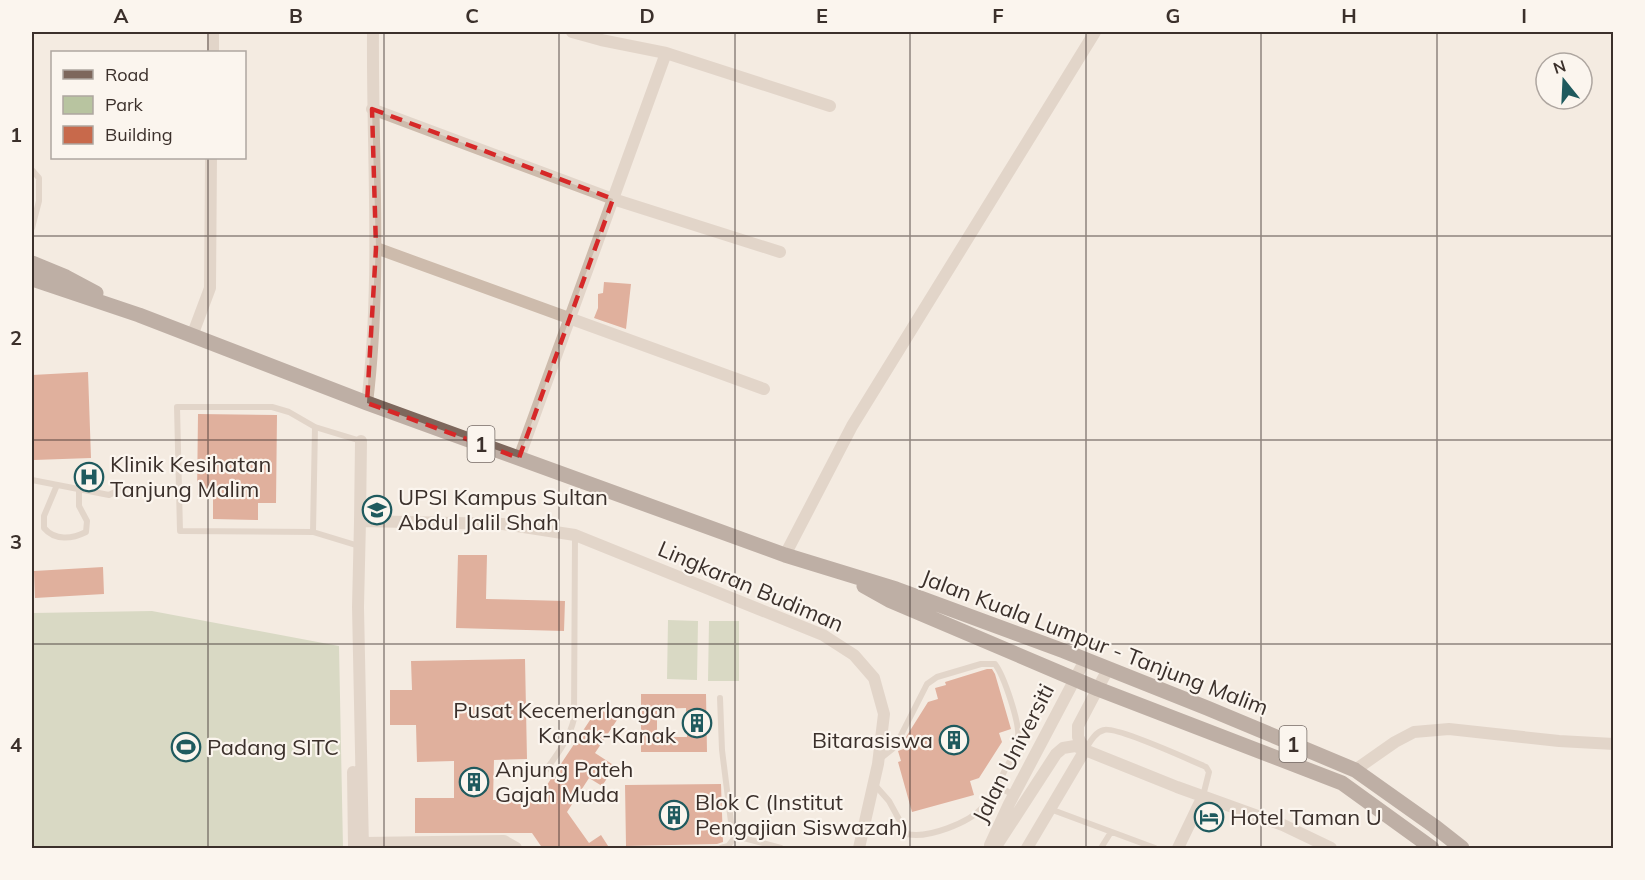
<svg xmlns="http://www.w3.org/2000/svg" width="1645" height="880" font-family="Mulish,sans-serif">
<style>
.green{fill:#b8c4a0}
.building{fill:#c8694b;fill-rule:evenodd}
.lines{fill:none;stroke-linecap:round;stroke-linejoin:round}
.lane{stroke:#cdbbac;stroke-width:6}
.street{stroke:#cdbbac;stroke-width:12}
.primary{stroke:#7d675c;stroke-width:15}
.marked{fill:none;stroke:#d62828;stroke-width:4.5;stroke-dasharray:12 8;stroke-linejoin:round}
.grid{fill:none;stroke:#3b302b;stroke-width:1.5;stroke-opacity:0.55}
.labels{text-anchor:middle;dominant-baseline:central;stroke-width:4.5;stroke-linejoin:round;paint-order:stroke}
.shield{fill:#fbf5ee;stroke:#756b66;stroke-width:1.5}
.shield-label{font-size:21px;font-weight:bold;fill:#3b302b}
.poi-label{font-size:22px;fill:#3b302b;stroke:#fbf5ee;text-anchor:start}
.street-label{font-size:22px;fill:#3b302b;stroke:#fbf5ee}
.neatline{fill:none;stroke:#3b302b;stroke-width:2}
.grid-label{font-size:20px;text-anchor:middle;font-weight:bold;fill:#3b302b}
</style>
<rect width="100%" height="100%" fill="#f4ebe1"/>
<!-- green -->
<path class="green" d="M152 611 339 646 343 848H32V613Z
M668 620 698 621 697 680 667 679Z
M709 621H739V681H708Z"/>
<!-- building -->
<path class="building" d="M604 282 631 284 626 329 594 318 598 308V294L603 293Z
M88 372 91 458 34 460 32 375Z
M198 414 277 415 276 503H258V520L213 519V496L197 495Z
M458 555H487L486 599 565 601 564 631 456 628Z
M103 567 104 594 35 598 34 571Z
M525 659 527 759 494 760 493 800H537L598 708 617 720 595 753 615 766 602 786 589 778 567 812 589 843 601 835 610 849H543L532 833H415V798H454V761L417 762 416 725H390V690H412L411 661Z
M987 669H992L995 674 1011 729 999 733 1002 742 979 778 970 781 974 795 912 812 898 762 901 761 898 751 909 747 906 737 928 702 938 699 935 688 946 685 945 682Z
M641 694H706L707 752H641ZM686 708 687 737H657V709Z
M721 784 723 842 717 844 626 846 625 785Z"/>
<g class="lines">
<!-- lane -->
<path class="lane" d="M32 170 39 178V201L32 228
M32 480 109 495 119 490
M57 485 44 516V528C55 541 72 539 86 532L87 521 79 506V488
M313 532 315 427
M359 546 313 532 180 531 177 407H272L289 412 315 427 361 441
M720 698 722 750 731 822 736 836 781 848
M1085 750C1090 742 1095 732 1104 730 1116 726 1190 760 1206 767L1209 772 1203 796
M546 770C558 753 569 739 574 719L575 536
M874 784 889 801 907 834C927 839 969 823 983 807 993 795 999 782 1006 768 1011 759 1018 748 1018 738 1020 723 1004 676 995 664H981L937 677 927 684 895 747 880 759
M997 786 1014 795
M1050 809 1155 848
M721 848 728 846 736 836
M1101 848 1111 832"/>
<!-- street -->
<path class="street" d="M572 32 601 40 666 53 830 106
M213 52V32
M372 109 613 199 780 252
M376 248 764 389
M192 336 210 288 211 158
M367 403C382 280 372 156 373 32
M519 458 666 53
M360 521 361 441
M785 555 852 426 1095 32
M1085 750 1078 737V726L1108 669
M1355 770 1395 742 1414 732 1449 729 1559 741 1614 744
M353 772 354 848
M363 843 504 841 516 848
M990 845 1009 804 1085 660
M363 848 358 607 360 521 503 524 575 535 823 635 854 655 874 678 884 714 878 764 859 848
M995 848 1056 754 1063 748 1075 746 1177 787 1283 825 1331 848
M1027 848 1085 750
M1178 848 1203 796"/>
<!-- primary -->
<path class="primary" d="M32 263 66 277 96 293
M32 279 139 315 367 403 785 555 896 589 1064 651 1207 708 1355 770 1434 826 1462 848
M864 586 889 600 1098 689 1342 783 1432 848"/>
</g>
<!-- marked area -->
<path d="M0 0H1645V880H0ZM372 109 613 199 519 458 367 403 376 248Z" fill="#f4ebe1" fill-opacity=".55" fill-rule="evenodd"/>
<path class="marked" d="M372 109 613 199 519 458 367 403 376 248Z"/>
<!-- grid -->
<path class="grid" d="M208 32V52M384 32V848M559 32V848M735 32V848M910 32V848M1086 32V848M1261 32V848M1437 32V848M208 158V848M32 236H1614M32 440H1614M32 644H1614"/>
<!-- icons -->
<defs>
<g id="hospital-ring" transform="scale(1.5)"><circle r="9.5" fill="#fbf5ee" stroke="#1f5a5e" stroke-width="1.5"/><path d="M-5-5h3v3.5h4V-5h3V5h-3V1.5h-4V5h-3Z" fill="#1f5a5e"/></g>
<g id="university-ring" transform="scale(1.5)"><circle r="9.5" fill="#fbf5ee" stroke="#1f5a5e" stroke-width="1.5"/><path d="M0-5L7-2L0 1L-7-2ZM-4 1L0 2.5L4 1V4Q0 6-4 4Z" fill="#1f5a5e"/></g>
<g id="building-ring" transform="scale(1.5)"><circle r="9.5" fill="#fbf5ee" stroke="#1f5a5e" stroke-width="1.5"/><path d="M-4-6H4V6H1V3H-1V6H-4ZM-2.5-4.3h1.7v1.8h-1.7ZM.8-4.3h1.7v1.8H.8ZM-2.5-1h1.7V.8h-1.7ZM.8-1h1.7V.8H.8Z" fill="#1f5a5e"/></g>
<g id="stadium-ring" transform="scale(1.5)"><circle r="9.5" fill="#fbf5ee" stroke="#1f5a5e" stroke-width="1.5"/><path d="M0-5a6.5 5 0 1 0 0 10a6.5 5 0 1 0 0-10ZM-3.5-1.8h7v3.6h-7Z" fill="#1f5a5e"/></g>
<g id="hotel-ring" transform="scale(1.5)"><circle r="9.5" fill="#fbf5ee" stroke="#1f5a5e" stroke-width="1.5"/><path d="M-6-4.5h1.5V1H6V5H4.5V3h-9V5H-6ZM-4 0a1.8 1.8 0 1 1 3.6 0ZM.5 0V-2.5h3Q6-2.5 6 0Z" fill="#1f5a5e"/></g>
</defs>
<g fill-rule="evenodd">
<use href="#hospital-ring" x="89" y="477"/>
<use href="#university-ring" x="377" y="510"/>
<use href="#building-ring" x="697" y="723"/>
<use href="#building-ring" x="954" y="740"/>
<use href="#stadium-ring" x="186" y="747"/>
<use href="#building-ring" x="474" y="782"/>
<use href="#building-ring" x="674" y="815"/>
<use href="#hotel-ring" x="1209" y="817"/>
</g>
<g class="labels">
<!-- shield labels -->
<g class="shield">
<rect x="467.5" y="426" width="27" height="36" rx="4.5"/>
<rect x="1279.5" y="726" width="27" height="36" rx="4.5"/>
</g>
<g class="shield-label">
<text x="481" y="444">1</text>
<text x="1293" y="744">1</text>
</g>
<!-- poi labels -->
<g class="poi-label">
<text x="110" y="464">Klinik Kesihatan<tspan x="110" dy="25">Tanjung Malim</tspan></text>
<text x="398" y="497">UPSI Kampus Sultan<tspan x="398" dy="25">Abdul Jalil Shah</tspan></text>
<text x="676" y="710" text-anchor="end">Pusat Kecemerlangan<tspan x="676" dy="25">Kanak-Kanak</tspan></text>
<text x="933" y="740" text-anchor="end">Bitarasiswa</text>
<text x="207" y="747">Padang SITC</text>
<text x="495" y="769">Anjung Pateh<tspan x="495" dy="25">Gajah Muda</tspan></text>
<text x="695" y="802">Blok C (Institut<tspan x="695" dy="25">Pengajian Siswazah)</tspan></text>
<text x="1230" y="817">Hotel Taman U</text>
</g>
<!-- street labels -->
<g class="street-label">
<text transform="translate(751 586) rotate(23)">Lingkaran Budiman</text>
<text transform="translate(1095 642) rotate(21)">Jalan Kuala Lumpur - Tanjung Malim</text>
<text transform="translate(1013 753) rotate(-63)">Jalan Universiti</text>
</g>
</g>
<!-- border -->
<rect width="1645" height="880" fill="none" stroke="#fbf5ee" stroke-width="66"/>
<!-- legend -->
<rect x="51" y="51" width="195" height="108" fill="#fbf5ee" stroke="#aea6a0" stroke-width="1.5"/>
<rect x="63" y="70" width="30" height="9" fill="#7d675c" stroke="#aea6a0" stroke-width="1.5"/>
<text x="105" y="81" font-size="18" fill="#3b302b">Road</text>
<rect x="63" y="96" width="30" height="18" fill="#b8c4a0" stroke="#aea6a0" stroke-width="1.5"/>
<text x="105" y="111" font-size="18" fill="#3b302b">Park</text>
<rect x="63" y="126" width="30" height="18" fill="#c8694b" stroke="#aea6a0" stroke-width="1.5"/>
<text x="105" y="141" font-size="18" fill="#3b302b">Building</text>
<!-- north arrow -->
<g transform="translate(1564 81) rotate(342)"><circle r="28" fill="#fbf5ee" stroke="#aea6a0" stroke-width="1.5"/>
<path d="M0-4.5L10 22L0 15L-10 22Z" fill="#1f5a5e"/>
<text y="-9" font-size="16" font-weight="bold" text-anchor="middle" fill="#3b302b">N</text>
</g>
<rect x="33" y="33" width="1579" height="814" class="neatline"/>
<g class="grid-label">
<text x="121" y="23">A</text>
<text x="296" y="23">B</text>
<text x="472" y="23">C</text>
<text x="647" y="23">D</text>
<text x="822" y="23">E</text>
<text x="998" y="23">F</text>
<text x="1173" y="23">G</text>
<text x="1349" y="23">H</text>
<text x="1524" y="23">I</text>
<text x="16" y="142">1</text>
<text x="16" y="345">2</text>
<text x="16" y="549">3</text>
<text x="16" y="752">4</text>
</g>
</svg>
